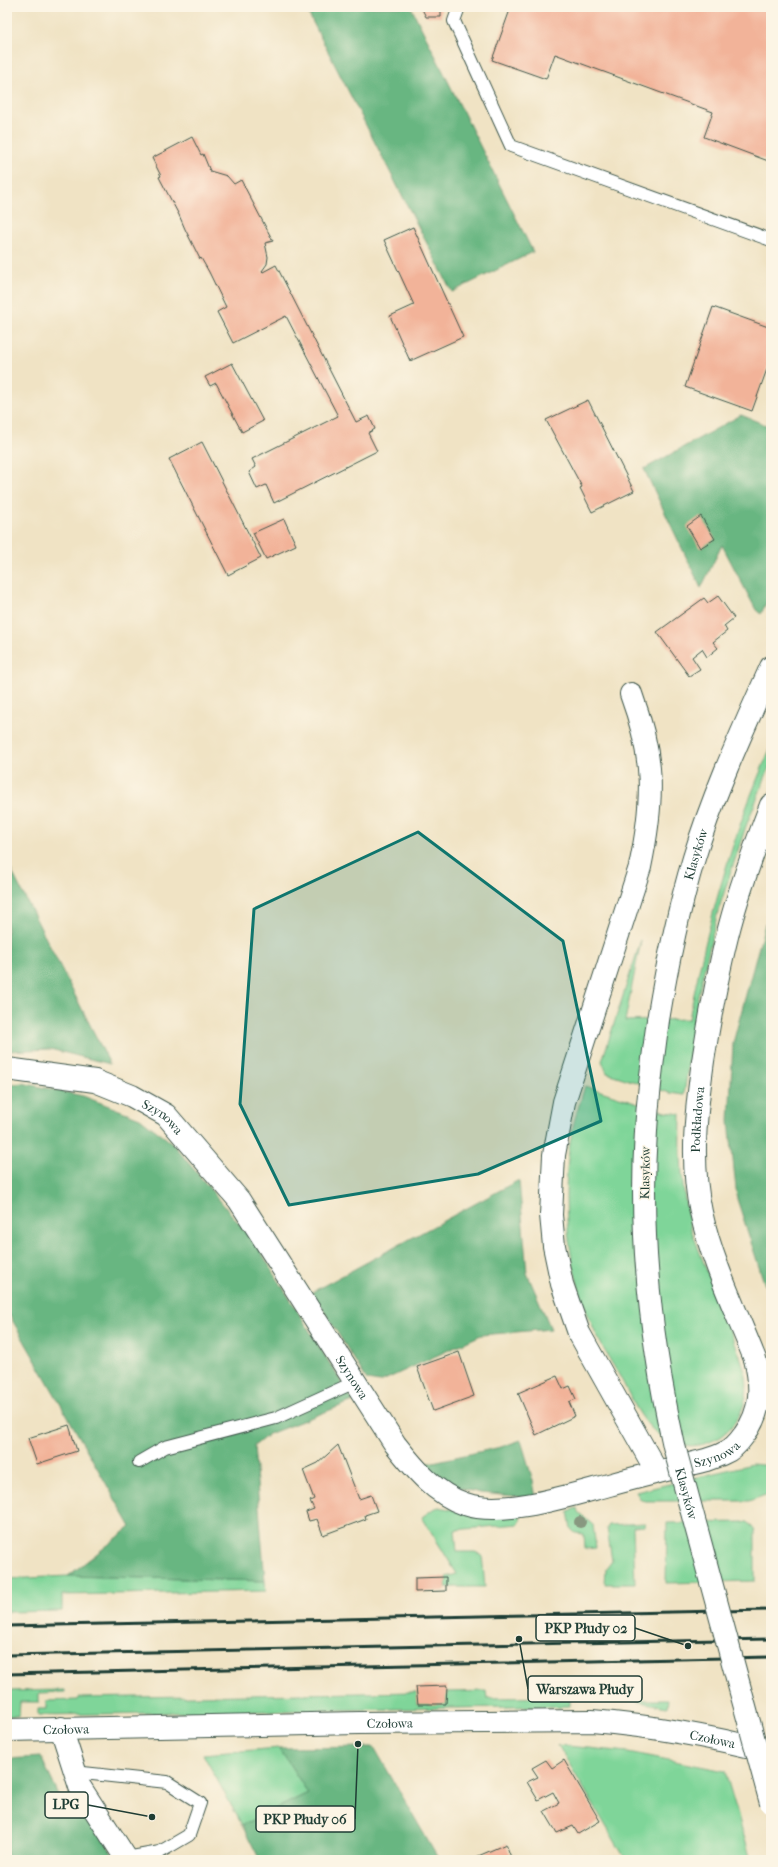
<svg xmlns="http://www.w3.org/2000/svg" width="778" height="1867" font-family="'IM FELL French Canon',serif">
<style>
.green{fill:#7fd599;stroke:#4f8966}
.forest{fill:#67b681;stroke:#437a5a}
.building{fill:#f2b399}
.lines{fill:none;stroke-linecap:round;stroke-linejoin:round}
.service-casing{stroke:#3e564a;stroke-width:14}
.minor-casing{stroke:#3e564a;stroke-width:24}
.tertiary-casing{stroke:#3e564a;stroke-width:24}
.service{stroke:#fff;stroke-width:12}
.minor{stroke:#fff;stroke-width:22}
.tertiary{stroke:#fff;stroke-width:22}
.rail{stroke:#1f3d34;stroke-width:3}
.tertiary-bridge-casing{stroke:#3e564a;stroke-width:24;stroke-linecap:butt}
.tertiary-bridge{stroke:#fff;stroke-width:22}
.tree{fill:#889880}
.marked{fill:#0f766e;fill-opacity:0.2;stroke:#0f766e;stroke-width:3;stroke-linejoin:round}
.labels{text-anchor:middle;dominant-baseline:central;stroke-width:3;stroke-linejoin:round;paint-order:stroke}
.street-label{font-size:13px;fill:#1f3d34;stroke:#fcf5e5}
.leader{fill:none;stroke:#1f3d34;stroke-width:1.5}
.callout-dot{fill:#1f3d34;stroke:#fcf5e5;stroke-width:1.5}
.callout{fill:#fcf5e5;stroke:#1f3d34;stroke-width:1.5}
.callout-label{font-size:14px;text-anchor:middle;font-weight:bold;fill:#1f3d34}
</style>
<rect width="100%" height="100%" fill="#fcf5e5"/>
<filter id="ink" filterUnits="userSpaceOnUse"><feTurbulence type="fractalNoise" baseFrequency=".025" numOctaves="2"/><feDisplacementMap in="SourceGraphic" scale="8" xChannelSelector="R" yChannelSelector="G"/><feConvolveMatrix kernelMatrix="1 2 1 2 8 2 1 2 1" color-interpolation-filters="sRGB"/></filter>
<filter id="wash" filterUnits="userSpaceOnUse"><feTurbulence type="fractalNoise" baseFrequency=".012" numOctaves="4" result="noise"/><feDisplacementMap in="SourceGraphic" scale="16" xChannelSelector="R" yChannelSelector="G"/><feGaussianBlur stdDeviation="0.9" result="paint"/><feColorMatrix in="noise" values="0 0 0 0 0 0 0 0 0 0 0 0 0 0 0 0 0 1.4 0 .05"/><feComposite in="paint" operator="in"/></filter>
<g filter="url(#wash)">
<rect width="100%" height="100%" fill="#f0e3c4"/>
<!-- green -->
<path class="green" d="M771 747V763L746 826 718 911 698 996 684 1095 670 1093 607 1073 602 1061 641 940 625 1021 689 1019C707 926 732 834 771 747Z
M585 1086 666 1112 681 1114C680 1154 681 1191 691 1229 704 1263 716 1296 729 1329 735 1344 743 1361 746 1377 753 1425 703 1466 659 1435 640 1421 630 1395 619 1375 612 1363 605 1352 599 1340 567 1275 559 1201 572 1131 575 1116 581 1101 585 1086Z
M752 1464 771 1466V1493L749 1501H645L641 1500 636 1492Z
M439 1507 460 1511 520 1515 521 1521 518 1524 455 1530 457 1552H475L482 1555 485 1587H446V1577L457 1574 422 1517 433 1509Z
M577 1508 578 1512 593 1525 596 1548 585 1549 584 1534 575 1533 571 1529 568 1511Z
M748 1522 755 1531V1581L666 1583 667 1523Z
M645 1523V1526L633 1527 635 1584H605L606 1569 612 1561 607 1528 609 1525Z
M68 1576 265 1581 266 1591 62 1595V1611L7 1612V1579Z
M638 1688 639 1700H668L667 1707 619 1698H598V1689Z
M65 1690V1692L39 1693V1702H20L19 1716H7V1691Z
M486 1691 487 1698 570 1697V1706L38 1715V1709H46V1701L78 1700 79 1698 417 1692 418 1704H446V1692Z
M558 1745 628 1752 725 1771 751 1860H626Z
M279 1748 308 1793 242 1825 203 1754Z"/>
<!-- forest -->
<path class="forest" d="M305 7H411L533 252 452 292Z
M741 415 771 427V593L761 614 756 610 722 545 701 588 644 469Z
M7 862 110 1064 50 1049 7 1051Z
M765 924 771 935V1304L737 1199 729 1121 733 1043Z
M22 1083 83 1096 140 1118 172 1143 256 1244 353 1401 269 1434 254 1446 265 1581 68 1576 131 1527 7 1311V1085Z
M519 1180 527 1273 551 1329 481 1335 380 1382 367 1380 312 1292Z
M521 1440 533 1481 536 1498 480 1493 433 1481 424 1464 501 1447Z
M374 1747 439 1860H260L242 1825 308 1793 279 1748Z
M41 1757 61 1800 87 1809 116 1860H7V1759Z"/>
<g id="blocks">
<!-- building -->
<path class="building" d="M421 7H441V17H426Z
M511 7H771V162L704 137 713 112 555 54 546 79 492 60Z
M192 137 201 155 203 154 210 171 227 176 234 184 241 180 273 241 265 243 268 257 267 264 262 271 263 272 276 265 356 422 369 416 375 429 368 433 377 451 274 503 266 485 257 489 249 472 256 467 252 459 338 416 286 316 233 343 217 312 226 307 209 272 201 258 200 259 185 229 179 215 160 179 159 177 161 176 152 158Z
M413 227 463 337 410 361 390 316 414 305 384 240Z
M713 307 771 328V358L752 411 685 387Z
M232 363 263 421 242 432 216 383 210 386 205 377Z
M588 400 634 491 592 512 580 488 582 487 546 420Z
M202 442 261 558 228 575 169 459Z
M701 516 715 539 700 548 687 526Z
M284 519 296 545 266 559 253 533Z
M718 596 734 618 724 626 727 631 713 642 718 648 707 657 702 649 692 657 700 669 689 676 657 632 704 598 708 603Z
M459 1352 474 1396 433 1411 417 1367Z
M557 1376 563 1389 570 1386 576 1399 569 1402 575 1416 536 1435 518 1393Z
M69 1425 77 1451 37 1464 28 1438Z
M338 1445 359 1499 371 1495 377 1511 365 1515 366 1519 323 1535 317 1519 309 1521 306 1512 314 1509 310 1501 314 1499 303 1470 318 1463Z
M446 1577V1591L415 1592V1578Z
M447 1686 446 1704H418L416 1687Z
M546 1760 552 1768 564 1760 600 1821 578 1834 573 1826 557 1833 544 1811 559 1803 553 1792 538 1800 527 1782 538 1777 532 1768Z
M506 1844 512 1860H469Z"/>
</g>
</g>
<g filter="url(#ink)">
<use href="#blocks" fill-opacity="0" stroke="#3e564a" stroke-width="1"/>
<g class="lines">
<!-- service casing -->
<g class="service-casing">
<path id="service" d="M459 7 454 21 511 146 771 240
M139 1462 165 1447 276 1418 355 1382
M74 1772 167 1782 200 1803 189 1835 160 1852 126 1858"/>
</g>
<!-- minor casing -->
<g class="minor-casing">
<g id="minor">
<path d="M631 694C655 759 654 800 640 867L564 1102 554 1155 551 1215 554 1246 562 1284 579 1333 657 1472"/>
<path id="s1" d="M7 1069 95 1081 132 1096 166 1115 239 1200 395 1444C414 1468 435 1494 465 1504 503 1517 571 1495 609 1485 641 1476 674 1468 706 1460 712 1458 718 1456 724 1453 732 1450 739 1442 744 1435 762 1411 762 1386 755 1359 736 1311 712 1262 701 1212 690 1162 696 1111 703 1061 710 1016 718 970 730 925 741 884 756 844 771 805"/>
<path d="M61 1728 80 1787 127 1860"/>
</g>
</g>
<!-- tertiary casing -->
<g class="tertiary-casing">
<g id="tertiary">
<path id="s2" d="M658 1020C667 965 678 911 694 858 714 792 743 730 771 667"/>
<path id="s3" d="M7 1730 359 1723 592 1721C652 1726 713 1737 771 1752"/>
</g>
</g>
<!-- service -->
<use href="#service" class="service"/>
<!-- minor -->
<use href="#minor" class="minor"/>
<!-- tertiary -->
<use href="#tertiary" class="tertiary"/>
<!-- rail -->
<path class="rail" d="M7 1626 771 1610
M7 1655 771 1639
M7 1674 771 1657"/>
<!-- tertiary-bridge casing -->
<g class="tertiary-bridge-casing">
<g id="tertiary-bridge">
<path id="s4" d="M658 1020C653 1057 648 1094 646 1131 639 1237 651 1343 674 1446L771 1803"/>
</g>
</g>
<!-- tertiary-bridge -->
<use href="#tertiary-bridge" class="tertiary-bridge"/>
</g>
<!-- trees -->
<circle class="tree" cx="580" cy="1522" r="6"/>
</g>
<!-- marked area -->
<path class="marked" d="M418 832 563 941 601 1121 478 1174 289 1205 240 1104 254 909Z"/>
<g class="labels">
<!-- street labels -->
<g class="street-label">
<text stroke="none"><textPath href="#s2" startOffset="170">Klasyków</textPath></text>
<text stroke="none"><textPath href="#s1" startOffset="166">Szynowa</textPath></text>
<text stroke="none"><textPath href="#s1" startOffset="1286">Podkładowa</textPath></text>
<text transform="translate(645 1173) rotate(-89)">Klasyków</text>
<text stroke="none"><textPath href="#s1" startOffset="490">Szynowa</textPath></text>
<text stroke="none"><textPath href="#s1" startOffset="922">Szynowa</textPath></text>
<text stroke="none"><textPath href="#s4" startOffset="478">Klasyków</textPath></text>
<text stroke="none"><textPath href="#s3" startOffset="383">Czołowa</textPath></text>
<text stroke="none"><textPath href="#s3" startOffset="59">Czołowa</textPath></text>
<text stroke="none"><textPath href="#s3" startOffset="707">Czołowa</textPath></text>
</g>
</g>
<!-- callouts -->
<path class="leader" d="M688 1646L635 1628M519 1639L528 1689M152 1817L88 1805M358 1744L355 1819"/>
<g class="callout-dot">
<circle cx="688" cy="1646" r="4"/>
<circle cx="519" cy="1639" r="4"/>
<circle cx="152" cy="1817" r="4"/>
<circle cx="358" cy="1744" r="4"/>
</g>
<g class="callout">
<rect x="536" y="1615" width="99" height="26" rx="4"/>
<rect x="528" y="1676" width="114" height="26" rx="4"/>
<rect x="45" y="1792" width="43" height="26" rx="4"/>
<rect x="256" y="1806" width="99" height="26" rx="4"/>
</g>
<g class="callout-label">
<text x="586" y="1633">PKP Płudy 02</text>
<text x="585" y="1694">Warszawa Płudy</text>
<text x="66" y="1809">LPG</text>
<text x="305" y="1824">PKP Płudy 06</text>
</g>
<!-- margin -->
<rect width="778" height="1867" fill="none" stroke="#fcf5e5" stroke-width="24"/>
</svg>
